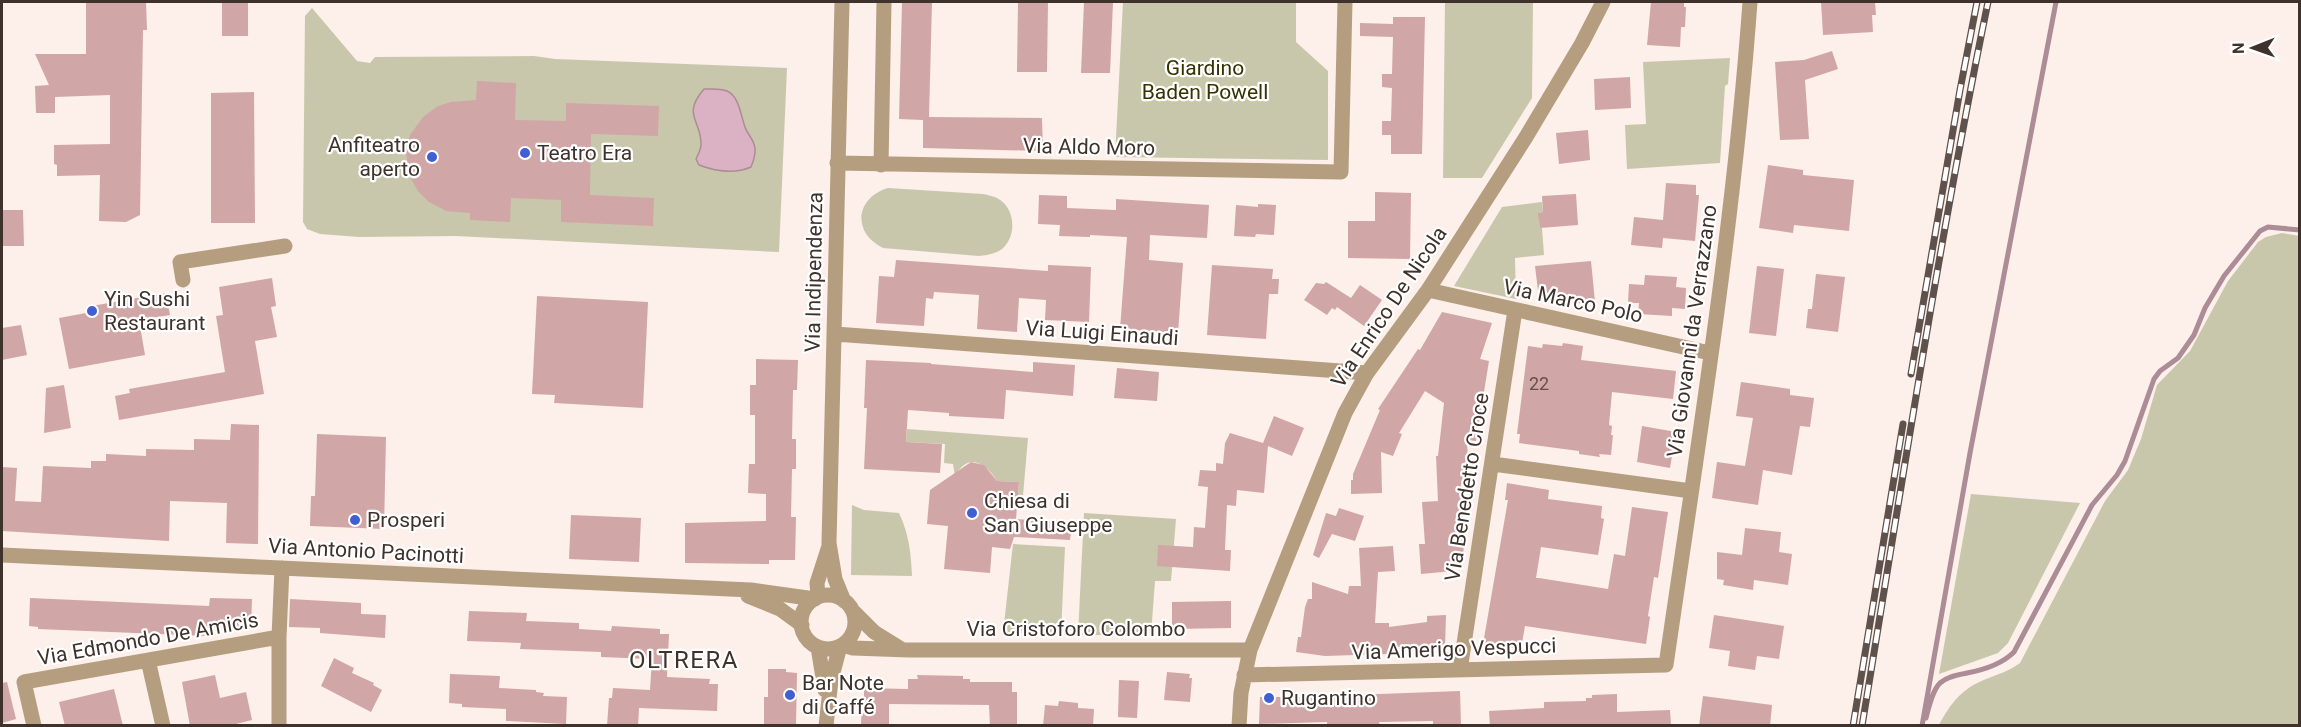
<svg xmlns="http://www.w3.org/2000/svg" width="2301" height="727" font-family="Roboto,sans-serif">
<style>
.green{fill:#c9c7ab}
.water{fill:#dab2c3;stroke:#ac8c96;stroke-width:1.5}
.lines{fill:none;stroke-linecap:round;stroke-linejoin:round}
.stream{stroke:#ac8c96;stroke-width:5}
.building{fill:#d1a6a6}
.minor{stroke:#b59e80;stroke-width:15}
.rail-casing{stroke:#5f524c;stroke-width:7}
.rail{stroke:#fff;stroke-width:4.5;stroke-dasharray:14;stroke-linecap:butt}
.poi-dot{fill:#3f5fd2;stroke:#fff;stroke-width:2}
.labels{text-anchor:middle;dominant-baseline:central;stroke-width:4.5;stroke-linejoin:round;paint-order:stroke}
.number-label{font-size:18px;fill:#644f4a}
.park-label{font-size:21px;fill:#373201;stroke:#fff}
.poi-label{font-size:21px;fill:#3f322c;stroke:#fff;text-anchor:start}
.street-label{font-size:21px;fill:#3f322c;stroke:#fff}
.quarter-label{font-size:24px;letter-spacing:1.5px;fill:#3f322c;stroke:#fff}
</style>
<rect width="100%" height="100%" fill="#fdefe9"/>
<!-- green -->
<path class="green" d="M1123 2H1296V42L1328 71V160L1115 157Z
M1445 2H1533L1532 98 1482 178H1443Z
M312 8 357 61 370 63 375 57 534 56 555 59 787 68 779 252 456 236 359 237 320 234 307 229 303 222 305 16Z
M1730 58 1728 84 1725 86 1720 163 1627 169 1625 125 1646 124 1643 62Z
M888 188 983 194C988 195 993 196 997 198 1016 208 1017 236 1002 249 995 254 987 255 979 256L883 248C852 233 855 198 888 188Z
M1542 202 1543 212 1539 213 1540 228H1542L1544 255 1515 258 1516 299 1454 286 1502 207Z
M2282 233 2300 236 2299 725H1939C1951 703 1961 689 1986 679 1999 674 2009 671 2020 663L2105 501 2128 470 2141 439 2157 385 2190 351 2228 281 2258 242 2266 237Z
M907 429 1028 438 1022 507H1017L1019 482 997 481C985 462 967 452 955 477L953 464 944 463 945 444 906 442Z
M1971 494 2080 503 2008 643 1998 653 1939 674Z
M852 505 864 510 899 513C909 534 911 553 912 576L851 575Z
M1084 513 1176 519 1171 581H1155L1151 635H1078Z
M1013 544 1065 547 1061 633H1003Z"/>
<!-- water -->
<path class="water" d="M704 89C711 89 720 88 727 91 739 96 741 116 745 127 747 133 752 138 754 144 757 152 754 160 751 167 735 174 715 171 699 165L696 159C698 155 701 149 701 145 702 120 681 116 704 89Z"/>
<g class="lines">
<!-- stream -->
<path class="stream" d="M1926 718C1929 707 1932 691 1940 683 1948 676 1958 675 1967 673 1983 670 2002 664 2014 652L2092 505 2117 475 2125 461 2154 379 2160 371 2178 358 2194 335 2205 308 2224 276 2260 231 2268 227 2300 230
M1922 726 1970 453 2056 2"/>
</g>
<!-- building -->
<path class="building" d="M86 2H146L147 30H143L140 215 126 222 99 221 100 175 57 176V165L54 164V145L110 144V95L55 97V113H36L35 86 49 85 35 54H86Z
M222 2H248V36H222Z
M902 2H932L929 117 1042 118 1043 151 923 148V120L899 119Z
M1018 2H1048L1047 72H1017Z
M1084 2H1113L1110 73H1081Z
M1651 2H1684V7H1686L1685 27H1681L1680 47 1647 45Z
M1821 2H1875L1876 15H1872L1873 32 1823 35Z
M1393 17H1425L1422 154H1391V135H1382V121H1391L1392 88 1382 87V74H1392L1393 37 1360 36V23L1393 24Z
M1832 51 1838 69 1805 80 1809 139 1780 140 1775 62 1804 60Z
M1630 77 1631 108 1595 110 1594 79Z
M477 81 516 83 515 120 566 121V103L659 106 658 136 591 134 590 195 654 198 653 226 561 222V200L511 198 510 222 470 220V213L446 211 429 202 418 191 410 177 406 153 410 135 423 117 438 106 451 102 476 100Z
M254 92 255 223H211V93Z
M1588 130 1590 160 1559 164 1556 133Z
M1768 165 1803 170V175L1854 180 1849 231 1794 225 1793 233 1759 228Z
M1666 183 1696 185V195H1699L1695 241 1663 238 1662 248 1631 245 1634 217 1663 220Z
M1375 192 1411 193 1410 259 1348 258V221H1375Z
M1576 194 1578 225 1540 228 1538 213 1543 212 1542 196Z
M1039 195 1067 196V208L1116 210V199L1209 205 1207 238 1150 235 1149 260 1183 263 1178 333 1120 329 1127 237 1090 235V237L1059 236 1060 225 1038 224Z
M1258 204 1276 205 1274 235 1256 234 1255 237 1234 236 1236 205 1258 207Z
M2 210H23L24 246H2Z
M896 260 1048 271V265L1091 267 1089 322 1045 320 1046 300 1019 298 1017 332 977 329 979 295 934 292 933 299 926 298 924 326 876 323 879 276 894 277Z
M1591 261 1595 302 1569 304 1568 296 1539 299 1535 266Z
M1212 265 1273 269 1272 279H1279L1278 294H1269L1266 339 1207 335Z
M1757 266 1784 269 1776 336 1749 333Z
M1816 274 1845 277 1838 332 1806 328 1808 309H1812Z
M1645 275 1677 277 1676 287 1686 288 1685 309 1672 308V316L1638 314 1639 303H1628L1629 284 1644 285Z
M272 278 276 306 271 307 277 337 255 341 264 394 119 420 115 396 130 393 129 389 225 372 216 316 223 315 219 287Z
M1326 282 1351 298 1360 285 1382 300 1364 326 1337 307 1335 310 1332 308 1327 315 1304 300 1316 283 1324 284Z
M166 293 170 315 139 320 145 355 69 369 59 318 86 313V307Z
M537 296 648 302 643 408 554 403 555 395 532 394Z
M1442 312 1492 323 1480 359 1489 361 1476 441 1467 440 1469 484H1461L1464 561 1452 562 1453 571 1421 574 1419 544H1425L1422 502 1438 501 1436 456H1438L1444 403 1425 391 1399 433 1402 434 1393 456 1381 452 1382 493 1351 494V480H1353V474L1380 410 1378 409 1418 349 1420 350Z
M21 325 27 355 2 360V328Z
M1563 343 1583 346 1581 360 1676 371 1673 399 1612 392 1609 425 1612 426 1611 435H1613L1611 455 1599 454 1600 457 1579 454V451L1519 443 1520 434H1517L1528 346 1542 348 1543 344 1562 346Z
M756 359 798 360 797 390H793L792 439H796V469H792L791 517H796L795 560H769V564L685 563V523L766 521V494L748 493 749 464H755V415H750V385H756Z
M866 360 931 363V364L1033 372V362L1075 365 1073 396 1006 390 1004 419 949 416V413L908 410 906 442 942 444 940 473 864 469 867 408H864Z
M1117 368 1159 372 1157 401 1114 398Z
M1741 382 1790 389V395L1814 398 1810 427 1800 426 1792 475 1763 470 1758 505 1712 498 1717 462 1745 466 1753 418 1736 416Z
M64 385 71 428 44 433 46 388Z
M1274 416 1304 428 1292 456 1268 446 1264 493 1237 490 1236 506 1227 505 1225 550H1231L1230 571 1157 566 1158 545 1193 547 1194 527 1205 528 1208 487 1198 486 1200 470 1216 471V463L1223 464 1225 443 1230 433 1263 443Z
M231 424 259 425 258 544 226 543 227 503 170 501 169 541 2 531V467L17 468 15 501 41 502 43 466 91 468V461H106V454L146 456V449L194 450V439L230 440Z
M1642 426 1676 432 1670 468 1637 462Z
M317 434 386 437 384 529 310 526 311 496H315Z
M971 462 984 465 997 481 1019 482 1016 519 1072 523 1070 540 1014 537 1010 549 992 547 990 573 944 569 948 526 927 524 930 490Z
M1507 483 1549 490 1548 499 1602 506 1601 518 1604 519 1598 555 1541 547 1536 578H1539L1608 589 1614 554 1625 556 1632 507 1668 512 1658 578 1654 577 1648 616 1650 617 1646 644 1525 626 1521 649 1483 644 1508 500H1505Z
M1339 508 1364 516 1355 541 1332 534 1319 558 1313 555 1326 513 1336 516Z
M571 515 641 518 639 562 569 559Z
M1745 528 1781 532 1779 552 1792 554 1788 585 1754 580 1753 590 1723 585 1724 580 1717 579V552L1742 555Z
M1393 546 1395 571 1378 572 1375 623H1389V627L1427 622V616L1446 615 1445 647H1390V654L1356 655 1325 656 1296 652 1298 637H1301L1305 607 1308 599H1312V582L1348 594 1349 586H1361L1359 548Z
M30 598 209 606 210 598 252 599 251 629 209 627 208 636 38 629V627L29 626Z
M290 599 361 603V614L386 615 385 638 320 633V628L289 627Z
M1228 601H1231V628L1172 629V602Z
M469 611 527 613 526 621 579 623V629L611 631 612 626 660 629V634H669L667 677 710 679 709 684H718L717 711 639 708 638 726H607L609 698H612L613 688 650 690 652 659 601 657V652L520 649 521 643 467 641Z
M1714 615 1784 626 1779 659 1757 656 1755 670 1728 666 1730 651 1709 648Z
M334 658 354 668 352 673 374 683 373 685 382 690 371 712 321 686Z
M768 669H786V672L797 673 796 726H764V697H768Z
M1167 672 1190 674 1189 678H1192L1190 702 1164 700Z
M450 674 500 676 499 688 536 690V692L544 693 543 696 567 697 566 724 506 721V709L462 707V704L449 703Z
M215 675 220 698 246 692 252 720 228 726H190L182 682Z
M917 675 963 676V679H970V682H1012V692H1017V726H990L989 705 889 704V726H861L862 697H864V688L908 689V679H918Z
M1119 680 1139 681 1137 718 1118 717Z
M7 682 16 719 2 723V683Z
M114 689 123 726H65L59 702Z
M1460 691 1461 726H1433V721L1379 722 1380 726H1327V722L1259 724 1260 697H1326V696Z
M1617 694V712L1670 710 1671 726H1490L1489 711 1544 708V702L1586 701V698H1592V695Z
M1703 696 1772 705 1770 726H1699Z
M1059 701 1078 703V708L1094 709 1093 726H1043L1045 705 1058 706Z"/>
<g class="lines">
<!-- minor -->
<path class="minor" d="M842 2 829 543 835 579 844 601
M837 163 1341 172 1345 2
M881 165 884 2
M183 280 180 262 285 246
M1428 290 1710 353
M835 334 1367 373
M1493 464 1691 491
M2 555 751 590 815 599
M801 622a27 27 0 1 1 54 0a27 27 0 1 1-54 0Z
M748 596 780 609 802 625
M818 597 817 583 829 546
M852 610 874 632 903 650
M843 645 853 648 909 650H1250
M818 647 825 690
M148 660 163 726
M1460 670 1515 310
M1244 675 1666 665C1698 444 1734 224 1750 2
M34 726 24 682 279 637
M279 726V637L282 568
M826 726 831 680 840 646
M1239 726 1241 693 1250 650 1345 413 1367 373 1428 290 1526 137 1582 43 1603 2"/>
<!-- rail casing -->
<g class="rail-casing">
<path id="rail" d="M1911 374 1960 90 1977 2
M1853 726 1903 424
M1862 726C1902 484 1939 241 1988 2"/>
</g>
<!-- rail -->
<use href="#rail" class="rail"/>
</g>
<!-- markers -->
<g class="poi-dot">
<circle cx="525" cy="153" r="6"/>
<circle cx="432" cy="157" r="6"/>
<circle cx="92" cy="311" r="6"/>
<circle cx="972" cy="513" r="6"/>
<circle cx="355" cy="520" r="6"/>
<circle cx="790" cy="695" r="6"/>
<circle cx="1269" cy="698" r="6"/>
</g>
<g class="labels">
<!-- number labels -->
<g class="number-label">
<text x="1539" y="383">22</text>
</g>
<!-- park labels -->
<g class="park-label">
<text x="1205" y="68">Giardino<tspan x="1205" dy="24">Baden Powell</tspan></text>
</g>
<!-- poi labels -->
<g class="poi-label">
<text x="420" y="145" text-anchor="end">Anfiteatro<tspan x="420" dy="24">aperto</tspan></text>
<text x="537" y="153">Teatro Era</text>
<text x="104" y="299">Yin Sushi<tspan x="104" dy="24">Restaurant</tspan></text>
<text x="984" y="501">Chiesa di<tspan x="984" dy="24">San Giuseppe</tspan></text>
<text x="367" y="520">Prosperi</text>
<text x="802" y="683">Bar Note<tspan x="802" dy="24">di Caffé</tspan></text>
<text x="1281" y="698">Rugantino</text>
</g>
<!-- street labels -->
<g class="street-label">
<text transform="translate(1089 147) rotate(1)">Via Aldo Moro</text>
<text transform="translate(814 272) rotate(-89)">Via Indipendenza</text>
<text transform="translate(1573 301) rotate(12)">Via Marco Polo</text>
<text transform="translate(1389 307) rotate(-56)">Via Enrico De Nicola</text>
<text transform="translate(1692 331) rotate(-82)">Via Giovanni da Verrazzano</text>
<text transform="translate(1102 333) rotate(4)">Via Luigi Einaudi</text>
<text transform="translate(1467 487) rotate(-81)">Via Benedetto Croce</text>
<text transform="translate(366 551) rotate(3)">Via Antonio Pacinotti</text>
<text x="1076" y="629">Via Cristoforo Colombo</text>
<text transform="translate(148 639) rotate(-10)">Via Edmondo De Amicis</text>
<text transform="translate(1454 649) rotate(-2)">Via Amerigo Vespucci</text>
</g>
<!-- quarter labels -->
<g class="quarter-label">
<text x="684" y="660">OLTRERA</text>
</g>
</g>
<!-- border -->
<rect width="2301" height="727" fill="none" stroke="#3f322c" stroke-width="6"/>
<!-- north arrow -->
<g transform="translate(2253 48) rotate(269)" stroke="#ffffff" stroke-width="4.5" paint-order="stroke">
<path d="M0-4.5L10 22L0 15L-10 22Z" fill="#3f322c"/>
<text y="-9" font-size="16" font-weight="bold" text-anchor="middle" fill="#3f322c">N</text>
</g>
</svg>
